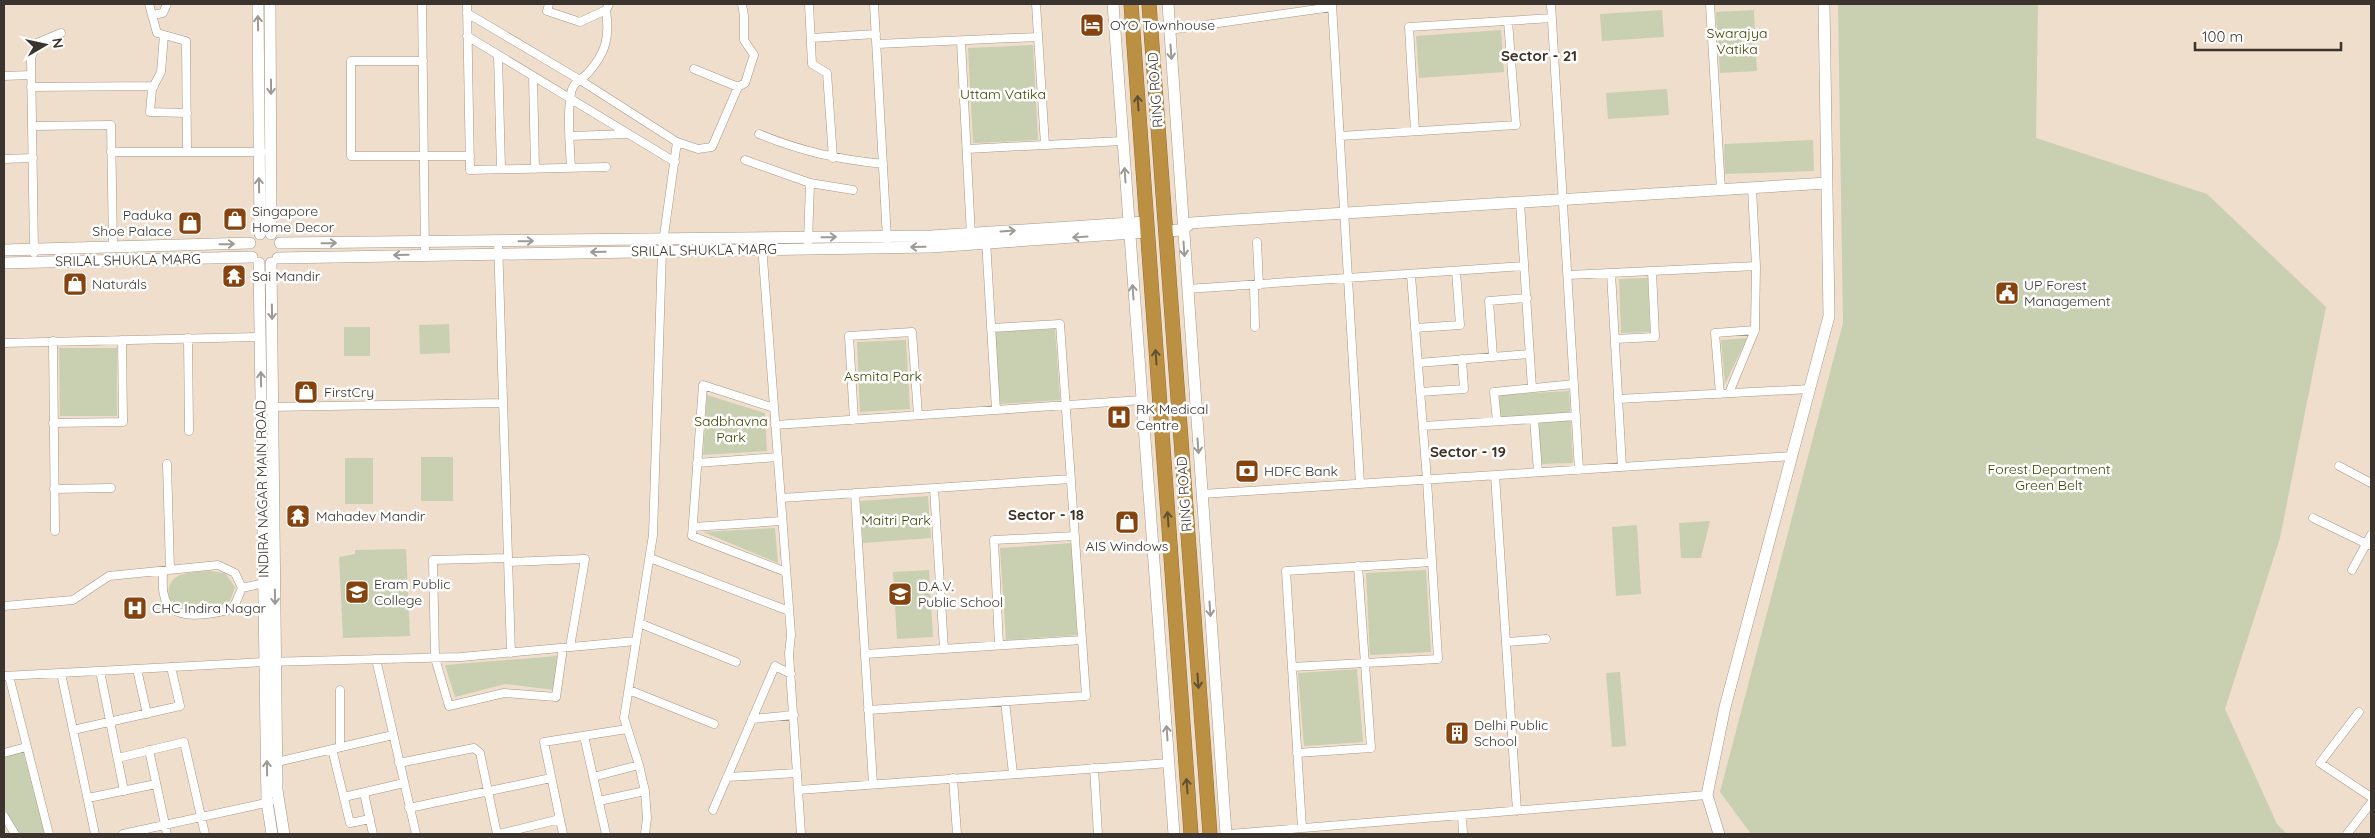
<svg xmlns="http://www.w3.org/2000/svg" width="2375" height="838" font-family="Quicksand,sans-serif">
<style>
.green{fill:#c9cfb1}
.lines{fill:none;stroke-linecap:round;stroke-linejoin:round}
.street-casing{stroke:#a89787;stroke-width:9}
.secondary-casing{stroke:#a89787;stroke-width:12}
.highway-casing{stroke:#8f703b;stroke-width:15}
.street{stroke:#fff;stroke-width:8}
.secondary{stroke:#fff;stroke-width:11}
.highway{stroke:#bc9042;stroke-width:14}
.oneway{stroke:#9d9a96}
.oneway2{stroke:#625034}
.labels{text-anchor:middle;dominant-baseline:central;stroke-width:5;stroke-linejoin:round;paint-order:stroke}
.poi-label{font-size:14px;fill:#3b342e;stroke:#fff;text-anchor:start}
.park-label{font-size:14px;fill:#404704;stroke:#fff}
.street-label{font-size:14px;fill:#3b342e;stroke:#fff}
.neighbourhood-label{font-size:15px;font-weight:bold;fill:#3f3124;stroke:#fff}
</style>
<rect width="100%" height="100%" fill="#f0decd"/>
<!-- green -->
<path class="green" d="M1838 4H2038L2036 138 2207 194 2326 307 2280 538 2225 709 2277 824 2287 834H1751L1720 792 1843 323Z
M1662 10 1664 37 1602 41 1600 14Z
M1754 10 1757 71 1720 73 1716 12Z
M1501 30 1504 72 1419 78 1416 36Z
M1033 45 1038 140 973 143 968 48Z
M1667 89 1669 115 1608 119 1606 93Z
M1813 140 1814 171 1725 174 1724 144Z
M1648 278 1650 332 1621 333 1619 279Z
M449 324 450 353 420 354 419 325Z
M344 327H370V356H344Z
M1055 329 1060 400 1000 404 995 332Z
M1747 338 1725 384 1721 340Z
M906 340 910 409 860 412 857 342Z
M59 348H117V416H60Z
M1569 391 1573 463 1541 464 1537 416 1501 418 1499 395Z
M707 395 765 413 767 451 703 455Z
M421 457H453V501H421Z
M345 458H373V504H345Z
M928 496 931 538 863 543 860 501Z
M1710 521 1701 558H1681L1679 523Z
M1637 525 1641 594 1616 596 1612 527Z
M775 528 778 563 703 532Z
M1072 543 1077 635 1006 640 1000 548Z
M406 549 410 636 343 638 339 557 355 554V550Z
M929 570 933 637 897 639 893 572Z
M1426 570 1431 652 1370 655 1366 573Z
M209 571 225 573 235 587 230 601C209 612 190 613 169 599 165 571 189 573 209 571Z
M557 656 554 690 505 684 455 697 445 665Z
M1357 669 1363 742 1304 746 1298 673Z
M1620 672 1626 746 1612 747 1606 673Z
M23 751 45 834H20L4 809V756Z"/>
<g class="lines">
<!-- street casing -->
<g class="street-casing">
<path id="street" d="M149 4 157 33 186 41 187 152
M422 4 425 255
M467 4 470 170 606 167
M549 4 547 11 580 22 606 10 609 4
M809 4 812 64 827 73 833 158
M874 4 887 239
M1036 4 1045 145
M1332 4 1360 484
M1551 4 1579 470
M1710 4 1721 190
M467 13 580 80 677 142 698 149 712 147 738 87 745 83 754 55 744 40V16L742 4
M152 15 163 13 167 4
M1169 30 1332 7
M164 35 161 72 152 89 150 112 187 113
M467 36 675 162
M811 38 876 34
M961 41 971 236
M877 44 1038 37
M498 55 501 169
M423 61H351V156H470
M694 69 738 87
M4 76 31 75
M533 76 535 169
M31 87 154 86
M32 126 111 125 113 247
M1415 131 1409 27 1552 18
M759 134C803 152 837 159 883 164
M570 136 628 134
M1340 136 1516 125 1508 21
M967 149 1122 141
M111 152H262
M4 159 33 158
M745 160 810 183 853 190
M571 168C570 150 566 101 573 87 575 82 583 78 587 74 606 53 610 38 606 10
M1520 202 1532 388
M986 240 996 410
M498 241 511 653
M808 242 810 183
M1257 242 1259 285
M762 245 791 635 789 654 801 834
M34 253 31 58 37 43 61 33
M1611 273 1622 467
M1568 275 1756 266
M1254 285 1255 327
M1187 289 1524 266
M1415 328 1460 325 1456 271
M188 338 189 431
M1615 339 1655 337 1652 271
M53 341 55 531
M4 343 260 337
M1493 357 1489 301 1527 298
M1418 363 1530 354
M1420 392 1464 389 1462 359
M1729 393 1755 330 1756 266 1752 188
M1720 394 1715 333 1755 330
M1618 399 1810 389
M270 407 503 403
M774 408 703 385 692 536 786 572
M1534 419 1576 416
M854 420 849 336 912 332 918 415
M1497 421 1494 392 1574 384
M53 423 123 422 122 340
M775 425 1142 400
M1423 426 1534 419 1538 472
M697 463 778 457
M167 464 170 570
M2339 466 2371 483
M1495 475 1517 811
M934 488 944 649
M54 489 111 488
M855 493 873 784
M1202 494 1792 456
M781 498 1071 479
M2313 518 2371 546
M693 527 782 521
M508 558 433 560 435 658 449 706 504 693 556 697 563 648
M650 558 789 611
M508 562 585 559 570 647
M2352 570 2371 535
M242 588 264 583
M4 606 73 600 109 576 218 565 235 573 242 588 233 609C214 614 169 624 164 595 162 588 163 579 163 571
M639 623 736 662
M1507 642 1546 639
M999 645 994 540 1075 536
M865 654 1082 640
M376 659 416 834
M1292 667 1438 659 1427 480 1411 275
M137 669 147 714
M100 671 124 791
M61 673 95 834
M4 676 265 662 461 657 636 641
M9 676 49 834
M340 690V747
M629 690 714 724
M1005 701 1013 774
M868 710 1086 696 1060 324 991 328
M2359 712 2320 763 2371 797
M752 719 794 715
M73 730 180 706 171 667
M584 736 606 834
M332 749 350 823 370 819
M149 750 167 834
M4 753 26 747
M1297 753 1371 748 1358 566
M118 758 184 742 205 834
M277 762 393 735
M399 763 474 748 480 753 497 834
M1094 768 1098 834
M593 777 639 765
M727 777 797 773
M953 778 957 834
M798 790 1169 763
M364 793 373 834
M344 797 404 783
M88 798 156 784
M599 801 645 791
M409 808 551 778
M713 810 775 666 791 674
M1462 815 1463 834
M4 816 15 834
M1302 828 1286 571 1432 562
M123 834 270 802
M499 834 560 819
M563 834 544 742 627 729
M645 834 647 818 645 791 639 765 624 718 653 535 662 250 677 142
M1230 834 1707 795
M2347 834 2371 803"/>
</g>
<!-- secondary casing -->
<g class="secondary-casing">
<path id="secondary" d="M258 4 260 234
M270 4 271 234
M1113 4 1174 834
M1168 4 1226 834
M1165 231 1182 230 1191 223 1234 220 1827 183
M280 243 932 236 1146 222
M4 250 250 243
M278 258 931 247 1147 232
M4 263 252 257
M259 263 267 802 272 834
M271 263 277 790 284 834
M1719 834 1707 795 1725 707 1829 316 1824 4"/>
</g>
<!-- highway casing -->
<g class="highway-casing">
<path id="highway" d="M1131 4 1191 834
M1149 4 1210 834"/>
</g>
<!-- street -->
<use href="#street" class="street"/>
<!-- secondary -->
<use href="#secondary" class="secondary"/>
<!-- highway -->
<use href="#highway" class="highway"/>
</g>
<!-- one-way arrows -->
<defs><path id="oneway-shaft" d="M-6 0H5M1.5-3L5.5 0L1.5 3" fill="none" stroke-width="1.6" stroke-linecap="round" stroke-linejoin="round" transform="scale(1.25)"/></defs>
<g class="oneway">
<use href="#oneway-shaft" transform="translate(258 23) rotate(-91)"/>
<use href="#oneway-shaft" transform="translate(1171 52) rotate(86)"/>
<use href="#oneway-shaft" transform="translate(271 87) rotate(90)"/>
<use href="#oneway-shaft" transform="translate(1125 175) rotate(-94)"/>
<use href="#oneway-shaft" transform="translate(259 185) rotate(-91)"/>
<use href="#oneway-shaft" transform="translate(1008 231) rotate(-4)"/>
<use href="#oneway-shaft" transform="translate(829 237) rotate(-1)"/>
<use href="#oneway-shaft" transform="translate(1080 237) rotate(176)"/>
<use href="#oneway-shaft" transform="translate(526 241) rotate(-1)"/>
<use href="#oneway-shaft" transform="translate(329 243) rotate(-1)"/>
<use href="#oneway-shaft" transform="translate(227 244) rotate(-1)"/>
<use href="#oneway-shaft" transform="translate(918 247) rotate(179)"/>
<use href="#oneway-shaft" transform="translate(1184 249) rotate(86)"/>
<use href="#oneway-shaft" transform="translate(598 252) rotate(179)"/>
<use href="#oneway-shaft" transform="translate(401 255) rotate(179)"/>
<use href="#oneway-shaft" transform="translate(1133 292) rotate(-94)"/>
<use href="#oneway-shaft" transform="translate(272 312) rotate(89)"/>
<use href="#oneway-shaft" transform="translate(261 379) rotate(-91)"/>
<use href="#oneway-shaft" transform="translate(1198 446) rotate(86)"/>
<use href="#oneway-shaft" transform="translate(275 597) rotate(89)"/>
<use href="#oneway-shaft" transform="translate(1210 609) rotate(86)"/>
<use href="#oneway-shaft" transform="translate(1167 733) rotate(-94)"/>
<use href="#oneway-shaft" transform="translate(267 768) rotate(-91)"/>
</g>
<g class="oneway2">
<use href="#oneway-shaft" transform="translate(1138 103) rotate(-94)"/>
<use href="#oneway-shaft" transform="translate(1156 357) rotate(-94)"/>
<use href="#oneway-shaft" transform="translate(1168 519) rotate(-94)"/>
<use href="#oneway-shaft" transform="translate(1198 681) rotate(86)"/>
<use href="#oneway-shaft" transform="translate(1187 786) rotate(-94)"/>
</g>
<!-- icons -->
<defs>
<g id="hotel-square" transform="scale(1.25)"><rect x="-9" y="-9" width="18" height="18" rx="4" fill="#854310" stroke="#fff"/><path d="M-6-4.5h1.5V1H6V5H4.5V3h-9V5H-6ZM-4 0a1.8 1.8 0 1 1 3.6 0ZM.5 0V-2.5h3Q6-2.5 6 0Z" fill="#fff"/></g>
<g id="shop-square" transform="scale(1.25)"><rect x="-9" y="-9" width="18" height="18" rx="4" fill="#854310" stroke="#fff"/><path d="M-5-2.5h2.3a2.7 3.5 0 0 1 5.4 0H5L5.5 6h-11ZM-1.5-2.5h3a1.5 2.3 0 0 0-3 0Z" fill="#fff"/></g>
<g id="temple-square" transform="scale(1.25)"><rect x="-9" y="-9" width="18" height="18" rx="4" fill="#854310" stroke="#fff"/><path d="M0-6L5-2H3V0L6.5 2.5H4V6H1.5V3h-3V6H-4V2.5H-6.5L-3 0V-2H-5Z" fill="#fff"/></g>
<g id="civic-square" transform="scale(1.25)"><rect x="-9" y="-9" width="18" height="18" rx="4" fill="#854310" stroke="#fff"/><path d="M-.6-6.5H3V-4.5H.6V-3L4-1V1h2V6H-6V1h2V-1L-.6-3ZM-1.2 2.5V6h2.4V2.5Z" fill="#fff"/></g>
<g id="hospital-square" transform="scale(1.25)"><rect x="-9" y="-9" width="18" height="18" rx="4" fill="#854310" stroke="#fff"/><path d="M-5-5h3v3.5h4V-5h3V5h-3V1.5h-4V5h-3Z" fill="#fff"/></g>
<g id="bank-square" transform="scale(1.25)"><rect x="-9" y="-9" width="18" height="18" rx="4" fill="#854310" stroke="#fff"/><path d="M-6-4H6V4H-6ZM0-2.3a2.3 2.3 0 1 0 0 4.6a2.3 2.3 0 1 0 0-4.6Z" fill="#fff"/></g>
<g id="school-square" transform="scale(1.25)"><rect x="-9" y="-9" width="18" height="18" rx="4" fill="#854310" stroke="#fff"/><path d="M0-5L7-2L0 1L-7-2ZM-4 1L0 2.5L4 1V4Q0 6-4 4Z" fill="#fff"/></g>
<g id="building-square" transform="scale(1.25)"><rect x="-9" y="-9" width="18" height="18" rx="4" fill="#854310" stroke="#fff"/><path d="M-4-6H4V6H1V3H-1V6H-4ZM-2.5-4.3h1.7v1.8h-1.7ZM.8-4.3h1.7v1.8H.8ZM-2.5-1h1.7V.8h-1.7ZM.8-1h1.7V.8H.8Z" fill="#fff"/></g>
</defs>
<g fill-rule="evenodd">
<use href="#hotel-square" x="1092" y="25"/>
<use href="#shop-square" x="235" y="219"/>
<use href="#shop-square" x="190" y="223"/>
<use href="#temple-square" x="234" y="276"/>
<use href="#shop-square" x="75" y="284"/>
<use href="#civic-square" x="2007" y="293"/>
<use href="#shop-square" x="306" y="392"/>
<use href="#hospital-square" x="1119" y="417"/>
<use href="#bank-square" x="1247" y="471"/>
<use href="#temple-square" x="298" y="516"/>
<use href="#shop-square" x="1127" y="522"/>
<use href="#school-square" x="357" y="592"/>
<use href="#school-square" x="900" y="594"/>
<use href="#hospital-square" x="135" y="608"/>
<use href="#building-square" x="1457" y="733"/>
</g>
<g class="labels">
<!-- poi labels -->
<g class="poi-label">
<text x="1110" y="25">OYO Townhouse</text>
<text x="252" y="211">Singapore<tspan x="252" dy="16">Home Decor</tspan></text>
<text x="172" y="215" text-anchor="end">Paduka<tspan x="172" dy="16">Shoe Palace</tspan></text>
<text x="252" y="276">Sai Mandir</text>
<text x="92" y="284">Naturáls</text>
<text x="2024" y="285">UP Forest<tspan x="2024" dy="16">Management</tspan></text>
<text x="324" y="392">FirstCry</text>
<text x="1136" y="409">RK Medical<tspan x="1136" dy="16">Centre</tspan></text>
<text x="1264" y="471">HDFC Bank</text>
<text x="316" y="516">Mahadev Mandir</text>
<text x="1127" y="546" text-anchor="middle">AIS Windows</text>
<text x="374" y="584">Eram Public<tspan x="374" dy="16">College</tspan></text>
<text x="918" y="586">D.A.V.<tspan x="918" dy="16">Public School</tspan></text>
<text x="152" y="608">CHC Indira Nagar</text>
<text x="1474" y="725">Delhi Public<tspan x="1474" dy="16">School</tspan></text>
</g>
<!-- park labels -->
<g class="park-label">
<text x="1737" y="33">Swarajya<tspan x="1737" dy="16">Vatika</tspan></text>
<text x="1003" y="94">Uttam Vatika</text>
<text x="883" y="376">Asmita Park</text>
<text x="731" y="421">Sadbhavna<tspan x="731" dy="16">Park</tspan></text>
<text x="2049" y="469">Forest Department<tspan x="2049" dy="16">Green Belt</tspan></text>
<text x="896" y="520">Maitri Park</text>
</g>
<!-- street labels -->
<g class="street-label">
<text transform="translate(1155 90) rotate(-94)">RING ROAD</text>
<text transform="translate(704 250) rotate(-1)">SRILAL SHUKLA MARG</text>
<text transform="translate(128 260) rotate(-1)">SRILAL SHUKLA MARG</text>
<text transform="translate(262 489) rotate(-91)">INDIRA NAGAR MAIN ROAD</text>
<text transform="translate(1184 494) rotate(-94)">RING ROAD</text>
</g>
<!-- neighbourhood labels -->
<g class="neighbourhood-label">
<text x="1539" y="55">Sector - 21</text>
<text x="1468" y="451">Sector - 19</text>
<text x="1046" y="514">Sector - 18</text>
</g>
</g>
<!-- border -->
<rect width="2375" height="838" fill="none" stroke="#3b342e" stroke-width="10"/>
<!-- north arrow -->
<g transform="translate(45 45) rotate(81)" stroke="#ffffff" stroke-width="4" paint-order="stroke">
<path d="M0-4L9 19L0 12L-9 19Z" fill="#3b342e"/>
<text y="-8" font-size="14" font-weight="bold" text-anchor="middle" fill="#3b342e">N</text>
</g>
<!-- scale -->
<path d="M2195 42v8h146v-8" fill="none" stroke="#3b342e" stroke-width="2.5"/>
<text x="2202" y="42" font-size="15" fill="#3b342e" stroke="#ffffff" stroke-width="4" paint-order="stroke">100 m</text>
</svg>
